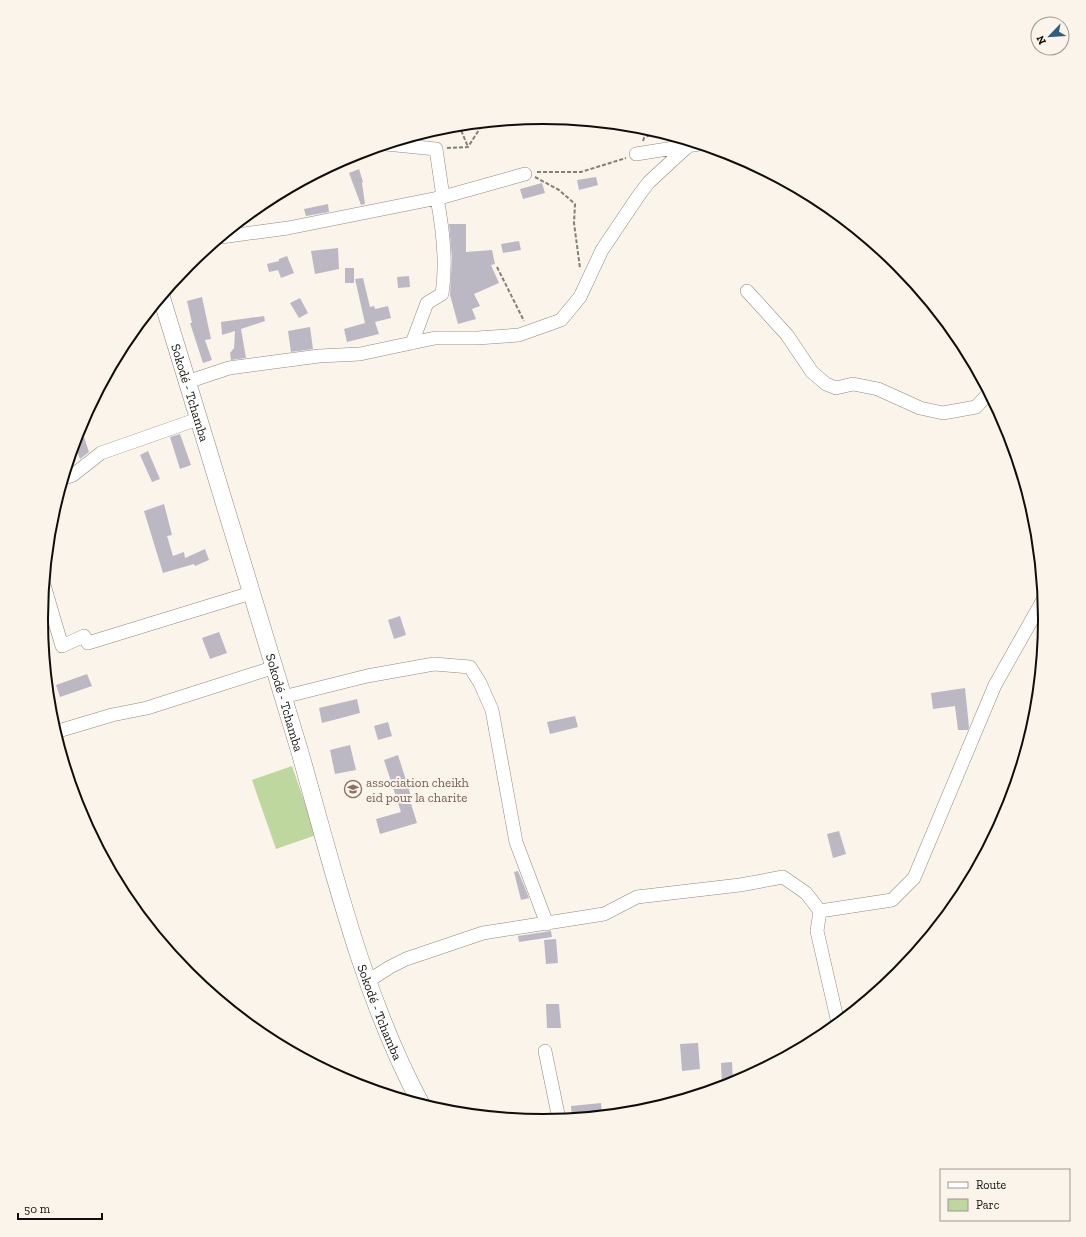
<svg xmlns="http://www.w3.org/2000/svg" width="1086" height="1237" font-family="'Zilla Slab',serif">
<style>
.green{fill:#bdd79e}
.building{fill:#bcb8c3}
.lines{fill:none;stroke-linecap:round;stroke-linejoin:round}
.minor-casing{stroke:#908980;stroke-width:14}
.major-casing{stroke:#908980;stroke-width:18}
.path{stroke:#837e78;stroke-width:2;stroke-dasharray:4 2;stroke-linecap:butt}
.minor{stroke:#fff;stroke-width:13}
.major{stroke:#fff;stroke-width:17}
.labels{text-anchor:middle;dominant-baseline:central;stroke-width:4;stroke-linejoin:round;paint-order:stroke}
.street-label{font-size:13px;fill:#100e0b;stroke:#fbf4ea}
.education-label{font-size:13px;fill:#785e54;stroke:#fbf4ea;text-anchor:start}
.rim{fill:none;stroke:#100e0b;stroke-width:2}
</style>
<rect width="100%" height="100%" fill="#fbf4ea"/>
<!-- green -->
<path class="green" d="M292 766 316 835 276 849 252 780Z"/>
<!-- building -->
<path class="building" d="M359 169 363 182 362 183 365 204 361 205 349 173Z
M596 177 598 185 579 190 577 180Z
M542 183 545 193 523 199 520 189Z
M328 204 329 212 306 216 304 209Z
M449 224H466V252L492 250 495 264 491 265 499 283 474 294 480 306 472 309 476 319 458 324 450 295 452 258Z
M519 241 521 250 503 253 501 244Z
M338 248 339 269 315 274 311 251Z
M287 256 294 273 281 278 278 270 269 272 267 264 279 261V259Z
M345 268H354V283H345Z
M409 276 410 287 398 288 397 277Z
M363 278 370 307 374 306 375 309 388 306 391 318 375 322 379 334 347 342 344 329 365 323 355 279Z
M202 297 211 339 205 340 212 360 203 363 190 323H192L187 301Z
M300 298 308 313 299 318 290 303Z
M264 316 265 321 241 329 246 358 231 360 230 353 234 348 235 331 222 335 221 322Z
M310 327 313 349 291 352 288 331Z
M80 425 89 452 80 459 74 443Z
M180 434 191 465 180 469 170 437Z
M148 451 160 479 152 482 140 455Z
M164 504 172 535 167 536 173 556 184 552 185 558 205 549 209 560 195 566 194 564 163 573 144 511Z
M400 616 406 635 394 639 388 620Z
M219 632 227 653 210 659 202 638Z
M87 674 92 686 60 697 56 685Z
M965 688 969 727 968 730H958L955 706 933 709 931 693Z
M357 699 360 713 322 723 319 708Z
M575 716 578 727 550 734 547 722Z
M388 722 392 736 378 740 374 726Z
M350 745 356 770 335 774 330 750Z
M398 755 411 796 409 797 417 823 380 834 376 819 401 812 384 760Z
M839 831 846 854 833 858 827 834Z
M518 871 529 898 521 900 514 872Z
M551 931 552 937 519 942 518 936Z
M556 939 558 963 546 964 544 940Z
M546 1004H559L561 1028H547Z
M698 1043 700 1069 682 1071 680 1044Z
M732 1062 733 1083 722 1086 721 1063Z
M601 1103 602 1115 572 1118 571 1106Z"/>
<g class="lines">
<!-- minor casing -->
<g class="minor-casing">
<path id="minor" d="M386 144 436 149 443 197
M636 154 699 144
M221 237 288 228 443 197 525 174
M747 291 787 335 812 372 826 384 836 388 853 384 878 389 920 408 943 413 976 407 989 393
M412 343 427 303 442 294C447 262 443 230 437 198
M187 382 229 368 319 356 360 354 435 338H477L519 335 561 320 580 297 602 250 639 195 649 182 688 146
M64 478 73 475 101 453 198 419
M44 585 62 646 84 636 88 643 251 593
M283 697 367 676 434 664 470 667 480 683 492 710 516 842 547 924
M55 732 112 715 147 708 275 667
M820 911 892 900 914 878 995 685 1043 600
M368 981 390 967 406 959 483 933 604 914 637 897 740 885 783 877 806 893 820 911 817 931 838 1023
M545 1051 559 1119"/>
</g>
<!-- major casing -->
<g class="major-casing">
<g id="major">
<path id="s1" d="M161 296C207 447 254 598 299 749 333 868 362 994 421 1104"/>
</g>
</g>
<!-- path -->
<path class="path" d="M459 125 468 147
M643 141 644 138 657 131
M447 148 468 147 484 122
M537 172H581L626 158
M535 177 559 190 575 204 574 223 580 268
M497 267 524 321"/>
<!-- minor -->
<use href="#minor" class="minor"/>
<!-- major -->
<use href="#major" class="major"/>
</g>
<!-- icons -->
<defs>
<g id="school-ring" transform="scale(0.9)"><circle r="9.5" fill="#fbf4ea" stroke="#8d6e63" stroke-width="1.5"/><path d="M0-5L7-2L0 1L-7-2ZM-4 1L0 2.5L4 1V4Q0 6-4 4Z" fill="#8d6e63"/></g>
</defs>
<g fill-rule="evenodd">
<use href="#school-ring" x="353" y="789"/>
</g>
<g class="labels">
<!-- street labels -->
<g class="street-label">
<text stroke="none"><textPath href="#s1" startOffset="101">Sokodé - Tchamba</textPath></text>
<text stroke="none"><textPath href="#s1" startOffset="425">Sokodé - Tchamba</textPath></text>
<text stroke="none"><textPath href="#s1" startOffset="749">Sokodé - Tchamba</textPath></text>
</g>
<!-- education labels -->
<g class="education-label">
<text x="366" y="782">association cheikh<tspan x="366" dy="15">eid pour la charite</tspan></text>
</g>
</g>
<!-- crop -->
<path d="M0 0H1086V1237H0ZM48 619a495 495 0 1 1 990 0a495 495 0 1 1-990 0Z" fill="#fbf4ea" fill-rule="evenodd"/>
<path class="rim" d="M48 619a495 495 0 1 1 990 0a495 495 0 1 1-990 0Z"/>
<!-- legend -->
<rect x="940" y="1169" width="130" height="52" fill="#fbf4ea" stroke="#9d9891"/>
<rect x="948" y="1182" width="20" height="6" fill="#ffffff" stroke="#9d9891"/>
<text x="976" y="1189" font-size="12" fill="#100e0b">Route</text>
<rect x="948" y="1199" width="20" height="12" fill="#bdd79e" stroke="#9d9891"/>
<text x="976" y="1209" font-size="12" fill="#100e0b">Parc</text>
<!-- north arrow -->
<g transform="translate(1050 36) rotate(245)"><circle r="19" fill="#fbf4ea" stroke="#9d9891"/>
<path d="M0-3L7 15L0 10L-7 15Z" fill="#2d5f7c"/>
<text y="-6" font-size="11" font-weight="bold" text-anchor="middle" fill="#100e0b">N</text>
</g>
<!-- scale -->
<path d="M18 1213v6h84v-6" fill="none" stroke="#100e0b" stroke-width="2"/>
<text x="24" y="1213" font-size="12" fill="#100e0b" stroke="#fbf4ea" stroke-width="3" paint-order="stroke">50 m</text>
</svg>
